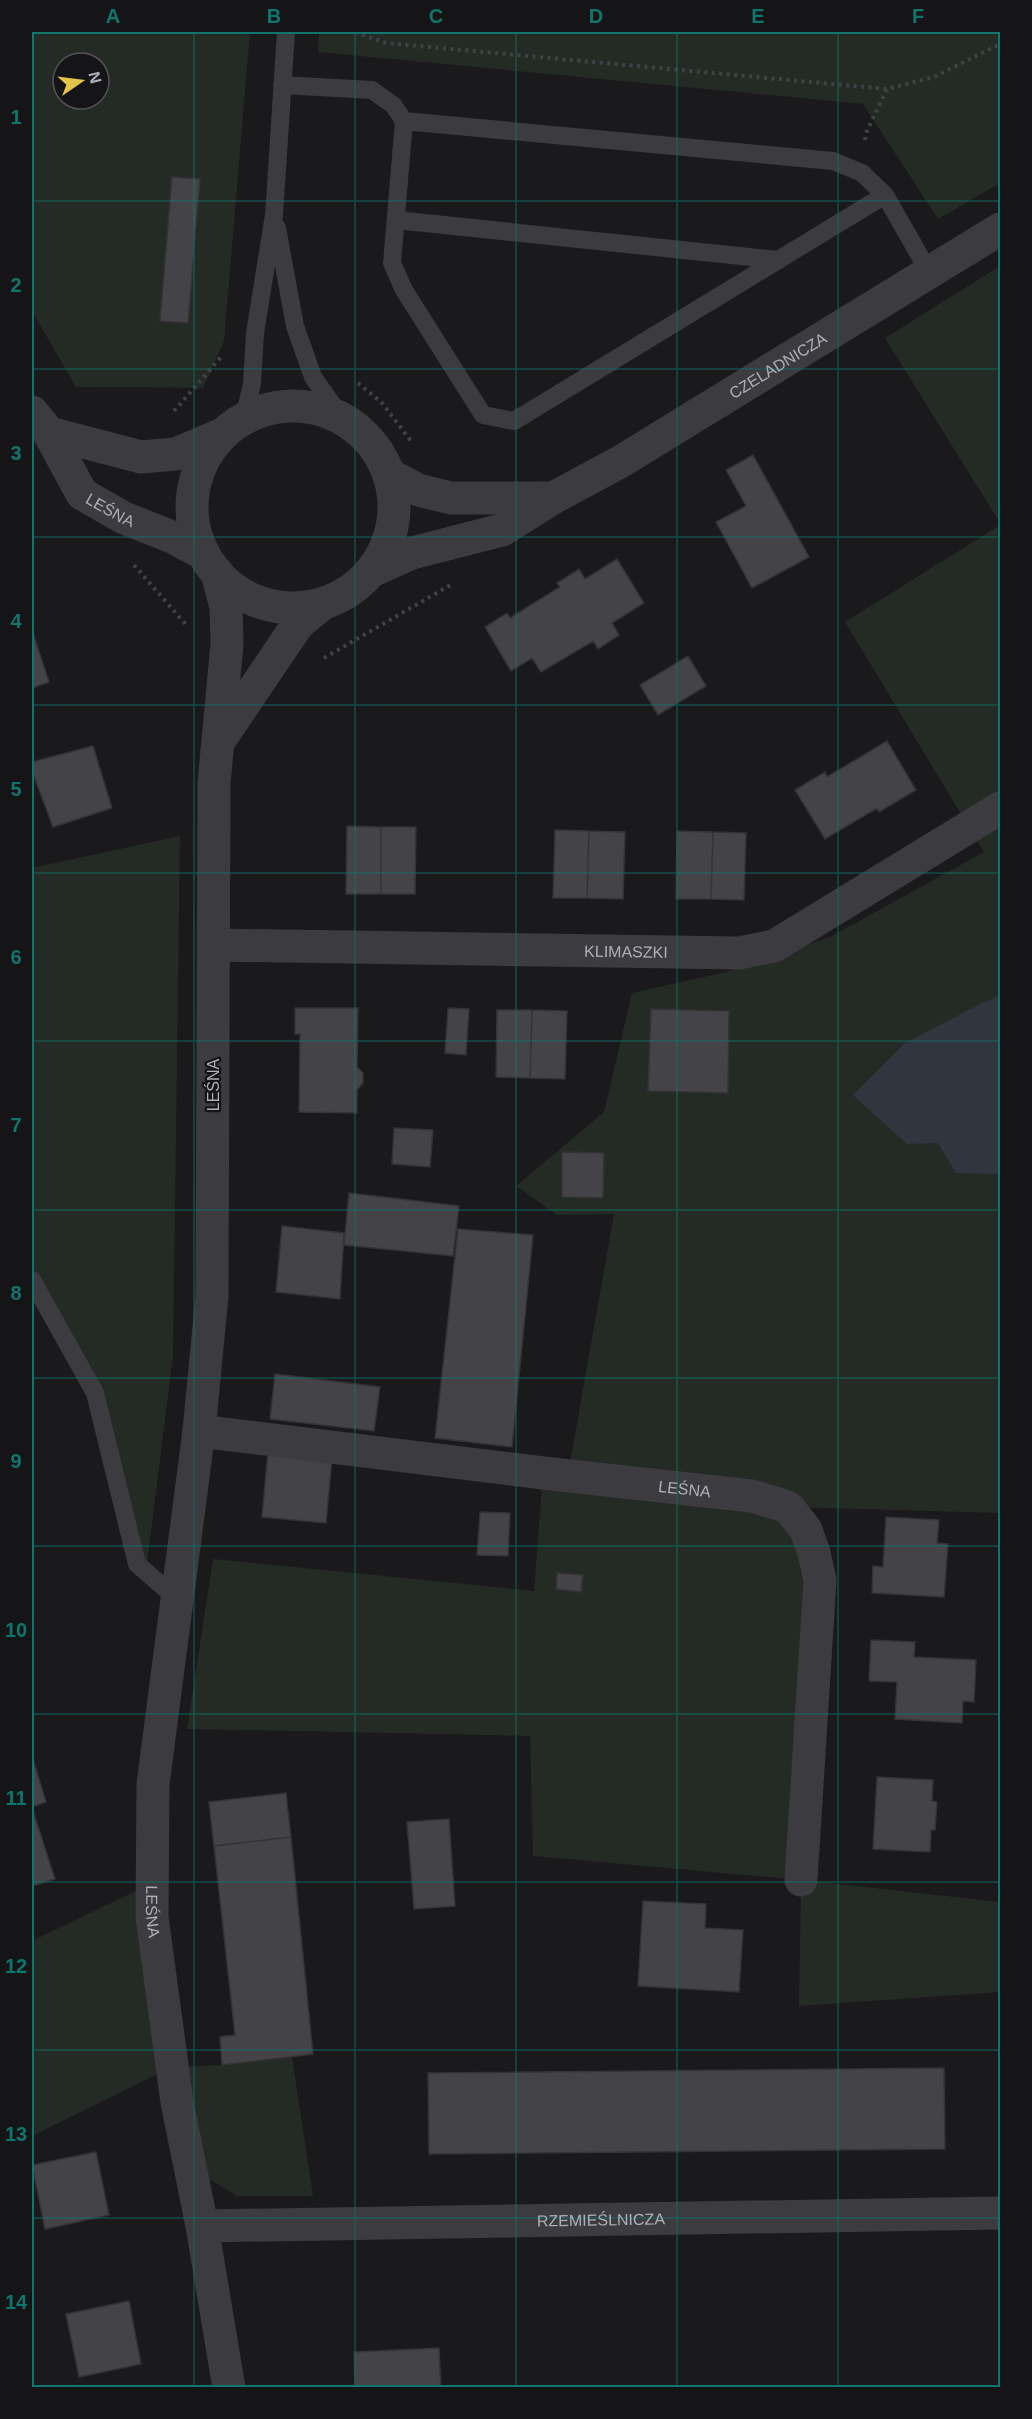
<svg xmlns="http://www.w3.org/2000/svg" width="1032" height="2419" font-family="Arial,sans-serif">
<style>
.green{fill:#242b25;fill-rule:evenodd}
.water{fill:#30363e}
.building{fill:#444448;stroke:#343337;stroke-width:1.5}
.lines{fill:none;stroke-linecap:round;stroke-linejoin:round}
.path{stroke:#414247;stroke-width:4;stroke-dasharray:3 4.5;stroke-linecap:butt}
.service{stroke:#3b3b40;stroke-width:18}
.minor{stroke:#3b3b40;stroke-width:33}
.grid{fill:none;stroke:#0f766e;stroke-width:1.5;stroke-opacity:0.55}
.labels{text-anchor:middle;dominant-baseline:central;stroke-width:4.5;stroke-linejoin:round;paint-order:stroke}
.street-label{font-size:16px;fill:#adafba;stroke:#151416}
.neatline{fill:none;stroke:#0f766e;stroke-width:2}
.grid-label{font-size:20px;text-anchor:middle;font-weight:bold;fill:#0f766e}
</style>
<rect width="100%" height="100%" fill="#1a191b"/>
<!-- green -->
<path class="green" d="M32 32H250L224 341 203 388 76 387 32 311ZM63 63H99V99H63Z
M319 32H1000V183L938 219 863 104 318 52Z
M1000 266V523L885 338Z
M1000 525V1513L789 1507 806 1530 802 1880 1000 1902V1992L799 2006 801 1880 533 1856 530 1736 187 1729 213 1559 534 1591 543 1473 568 1474 614 1214 557 1215 516 1186 604 1112 632 993 726 972 830 937 984 852 845 622Z
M180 836 173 1356 147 1564H137L95 1393 32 1280V868Z
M152 1883 172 2067 222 2065 292 2057 313 2196H237L190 2167 172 2067 32 2136V1941Z"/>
<!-- water -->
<path class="water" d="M1000 996V1174L956 1173 938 1143 907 1144 853 1095 905 1043 982 1003Z"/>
<!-- building -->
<path class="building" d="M172 177 200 179 188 323 160 321Z
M753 455 809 557 752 588 716 522 746 506 726 470Z
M617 559 644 603 612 623 619 635 598 649 593 641 541 672 532 658 511 671 485 627 507 613 510 618 560 587 557 583 579 569 585 579Z
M32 630 49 682 32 688Z
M688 656 706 686 658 715 640 685Z
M887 741 916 790 879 812 877 808 825 839 795 790 825 772 827 777Z
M93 746 112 808 53 827 32 771V762Z
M347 826 381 827V894H346Z
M381 827H416L415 894H381Z
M555 830 589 831 587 898H553Z
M589 831 625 832 623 899 587 898Z
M677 831 713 832 711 899H676Z
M713 832 746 833 744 900 711 899Z
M295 1008H358L357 1067 363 1073V1083L357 1090V1113L299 1112 300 1034H295Z
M448 1008 469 1009 466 1055 445 1053Z
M651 1009 729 1011 728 1093 648 1091Z
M497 1010H532L530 1078 496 1077Z
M532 1010 567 1011 565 1079 530 1078Z
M394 1128 433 1130 430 1167 392 1164Z
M562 1152 604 1153 603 1198 562 1197Z
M349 1193 459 1206 453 1256 344 1245Z
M282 1226 344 1233 340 1299 276 1292Z
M458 1229 533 1235 512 1447 435 1438Z
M275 1374 380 1387 374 1431 270 1419Z
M268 1451 332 1458 326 1523 262 1517Z
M480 1512 510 1513 508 1556 477 1555Z
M886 1517 939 1520 937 1543 948 1544 944 1597 872 1593 873 1566 883 1567Z
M557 1573 583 1575 581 1592 556 1589Z
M871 1640 915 1642 914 1657 976 1660 974 1702 963 1701 962 1723 895 1719 897 1682 869 1681Z
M32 1756 46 1802 32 1807Z
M877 1777 933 1780 932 1801 937 1802 935 1830H931L930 1852 873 1849Z
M286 1793 291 1837 214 1846 209 1802Z
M32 1808 55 1879 32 1886Z
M449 1819 455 1906 414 1909 407 1822Z
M291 1837 313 2054 222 2065 220 2037 235 2035 214 1846Z
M643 1901 706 1904 705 1928 743 1930 739 1992 638 1986Z
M944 2068 945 2149 429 2154 428 2073Z
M96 2152 109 2215 45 2229 32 2165Z
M129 2301 141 2364 79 2377 66 2314Z
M439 2348 441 2388H355L354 2352Z"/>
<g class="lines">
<!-- path -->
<path class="path" d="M355 32 386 43 887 89 934 77 1000 44
M865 140 866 133 887 89
M358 383 382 403 411 441
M174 411 222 356
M134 565 188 627
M324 658 452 584"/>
<!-- service -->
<path class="service" d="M282 85 372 90 393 105 404 121 392 263 404 290 483 415 514 421 885 195
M404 121 833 161 862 173 885 195 929 272
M396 220 779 260
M277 228 295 326 313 377 342 418
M244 418 252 384 255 333 274 215 286 32
M32 1280 95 1393 137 1564 177 1599"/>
<!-- minor -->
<g class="minor">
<circle cx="293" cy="507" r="101"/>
<path id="s1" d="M32 412 49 433 82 494 124 518 172 537 204 554"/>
<path d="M49 433 141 457 176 454 223 434"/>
<path d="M390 475 418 490 451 498H553"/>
<path id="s2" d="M372 571 412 553 502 530 553 498 620 462 1000 229"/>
<path id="s3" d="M217 573 226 607 227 644 214 783 212 1296 199 1431 153 1784 152 1917 177 2102 202 2226 229 2388"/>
<path d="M221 738 298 624 321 605"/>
<path id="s4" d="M214 945 739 953 774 946 1000 808"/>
<path id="s5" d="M199 1431 543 1473 752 1496 788 1507 806 1530 814 1553 820 1580 801 1880"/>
<path id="s6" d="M202 2226 1000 2213"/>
</g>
</g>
<!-- grid -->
<path class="grid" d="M194 32V2388M355 32V2388M516 32V2388M677 32V2388M838 32V2388M32 201H1000M32 369H1000M32 537H1000M32 705H1000M32 873H1000M32 1041H1000M32 1210H1000M32 1378H1000M32 1546H1000M32 1714H1000M32 1882H1000M32 2050H1000M32 2218H1000"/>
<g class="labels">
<!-- street labels -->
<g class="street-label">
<text stroke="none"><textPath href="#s2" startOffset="458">CZELADNICZA</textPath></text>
<text stroke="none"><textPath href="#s1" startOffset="129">LEŚNA</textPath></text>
<text stroke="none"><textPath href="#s4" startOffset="412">KLIMASZKI</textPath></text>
<text transform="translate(213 1085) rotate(-90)">LEŚNA</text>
<text stroke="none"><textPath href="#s5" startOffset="489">LEŚNA</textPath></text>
<text stroke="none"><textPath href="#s3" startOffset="1344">LEŚNA</textPath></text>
<text stroke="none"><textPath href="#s6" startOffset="399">RZEMIEŚLNICZA</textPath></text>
</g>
</g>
<!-- border -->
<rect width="1032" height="2419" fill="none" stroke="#151416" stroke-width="66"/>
<!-- north arrow -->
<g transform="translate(81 81) rotate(76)"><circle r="28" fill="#151416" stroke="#525258" stroke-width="1.5"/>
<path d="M0-4.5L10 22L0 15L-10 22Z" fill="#e3c34a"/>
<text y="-9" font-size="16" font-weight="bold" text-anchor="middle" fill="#adafba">N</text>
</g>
<rect x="33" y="33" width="966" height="2353" class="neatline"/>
<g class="grid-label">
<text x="113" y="23">A</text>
<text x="274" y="23">B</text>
<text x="436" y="23">C</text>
<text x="596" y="23">D</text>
<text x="758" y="23">E</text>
<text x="918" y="23">F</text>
<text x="16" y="124">1</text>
<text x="16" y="292">2</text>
<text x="16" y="460">3</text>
<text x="16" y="628">4</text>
<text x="16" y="796">5</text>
<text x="16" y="964">6</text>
<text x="16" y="1132">7</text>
<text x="16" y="1300">8</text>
<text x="16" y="1468">9</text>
<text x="16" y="1637">10</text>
<text x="16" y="1805">11</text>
<text x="16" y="1973">12</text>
<text x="16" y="2141">13</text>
<text x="16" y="2309">14</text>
</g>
</svg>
